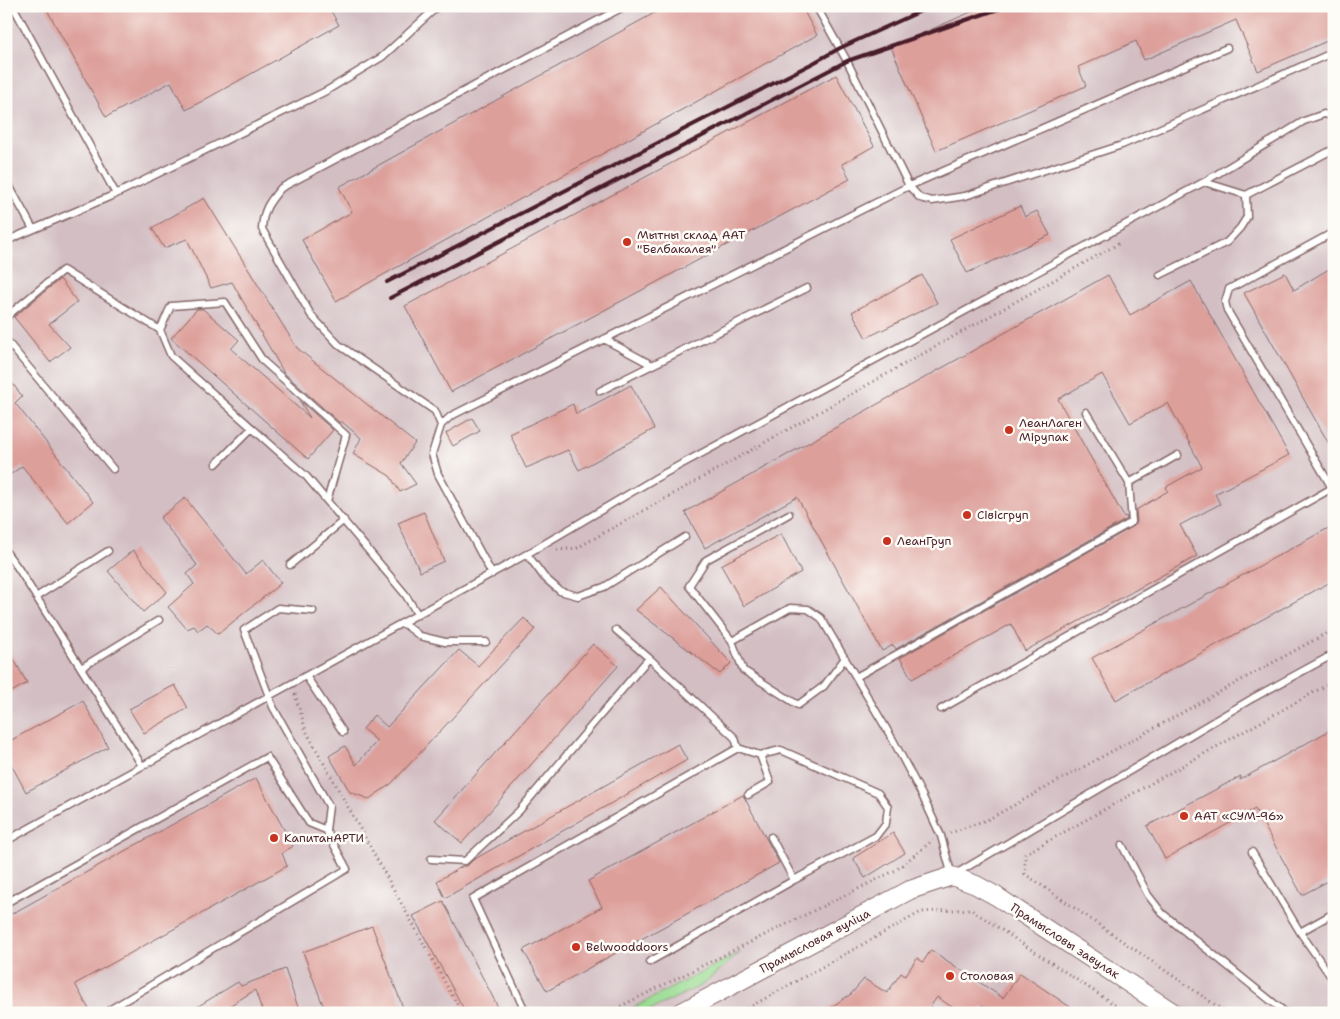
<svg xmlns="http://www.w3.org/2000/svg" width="1340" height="1019" font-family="'Shantell Sans',sans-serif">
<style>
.industrial{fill:#d2bec3}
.green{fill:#99db92;stroke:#727d5e}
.building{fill:#dd9f9a}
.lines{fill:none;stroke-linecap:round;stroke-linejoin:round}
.lane-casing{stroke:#866869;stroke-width:9}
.secondary-casing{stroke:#866869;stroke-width:20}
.path{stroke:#866869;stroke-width:3;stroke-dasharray:1 4;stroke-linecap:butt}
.lane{stroke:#fff;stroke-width:6}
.secondary{stroke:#fff;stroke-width:18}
.rail{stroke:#4a1f2b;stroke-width:4}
.poi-dot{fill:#c8321e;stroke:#fdfcf7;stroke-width:2}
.labels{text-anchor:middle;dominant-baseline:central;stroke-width:5;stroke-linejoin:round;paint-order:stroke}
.poi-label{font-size:12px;fill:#4a1f2b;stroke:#fdfcf7;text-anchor:start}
.street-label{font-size:12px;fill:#4a1f2b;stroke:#fdfcf7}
</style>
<rect width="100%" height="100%" fill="#fdfcf7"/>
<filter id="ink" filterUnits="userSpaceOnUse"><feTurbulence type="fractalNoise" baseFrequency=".02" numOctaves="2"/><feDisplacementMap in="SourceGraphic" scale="10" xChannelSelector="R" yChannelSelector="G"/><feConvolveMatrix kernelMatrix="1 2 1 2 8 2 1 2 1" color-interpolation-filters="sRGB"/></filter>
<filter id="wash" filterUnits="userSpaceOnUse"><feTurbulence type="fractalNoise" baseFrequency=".0096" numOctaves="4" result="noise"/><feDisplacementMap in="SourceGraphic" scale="20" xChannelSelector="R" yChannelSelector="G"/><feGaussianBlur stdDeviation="1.12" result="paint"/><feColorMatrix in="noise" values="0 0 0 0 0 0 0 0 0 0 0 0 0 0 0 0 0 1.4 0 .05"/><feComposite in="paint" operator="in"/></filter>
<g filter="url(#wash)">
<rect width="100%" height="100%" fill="#f5efdc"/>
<!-- industrial -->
<path class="industrial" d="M6 6H1334V1013H6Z"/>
<!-- green -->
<path class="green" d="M741 952 702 985 644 1013H623Z"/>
<g id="blocks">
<!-- building -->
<path class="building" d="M45 6H328L339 25 186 110 171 82 106 117Z
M667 6H801L817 35 336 301 302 240 352 212 339 187Z
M977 6H1334V38L1258 71 1236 20 1144 60 1136 41 1078 67 1086 86 936 151 891 47 978 9Z
M836 75 874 146 842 164 850 179 451 392 405 306Z
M204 198 297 348 415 443 401 463 416 484 400 492 390 476 353 454 361 438 341 421 340 423 284 373 232 282 211 288 187 239 164 248 152 228Z
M1020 206 1025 217 1037 211 1050 235 967 273 950 239Z
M1334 266V453L1244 293 1285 273 1294 290Z
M922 275 937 303 866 338 852 312Z
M1108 275 1130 315 1191 281 1289 455 1215 494 1220 504 1180 525 1197 556 1025 651 1011 624 912 679 900 658 1134 526 1137 522 1136 510 1168 491 1166 487 1202 467 1168 403 1130 423 1102 374 1058 399 1124 517 1126 516 1127 519 896 649 893 645 882 651 797 497 705 548 685 512Z
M60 279 77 302 49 324 70 347 50 362 14 317Z
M197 309H203L239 340 231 349 310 418 300 401 333 430 308 459 171 338Z
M6 375 22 396 15 403 93 502 68 523 22 466 6 478Z
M631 385 654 429 579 470 568 450 526 468 510 434 573 404 576 414Z
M472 418 480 431 453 446 446 433Z
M185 498 246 574 263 560 281 583 218 634 207 624 198 631 194 626 187 629 168 607 194 584 187 574 197 565 160 518Z
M424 512 444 561 420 572 398 523Z
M1334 525V580L1116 700 1092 658Z
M781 534 801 572 744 606 721 565Z
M133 550 167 592 143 612 108 571Z
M661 587 731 663 720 674 636 610Z
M524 618 535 629 391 784 369 799 350 792 329 756 345 746 356 765 377 741 363 729 374 715 387 727 459 650 478 666Z
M593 644 618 666 462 843 435 820Z
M6 645 27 683 6 695Z
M175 685 188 708 144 733 129 709Z
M83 701 108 747 26 792 6 755V743Z
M1334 728V878L1302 895 1255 809 1165 859 1147 826 1241 776 1240 780Z
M678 744 687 760 445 898 437 881 463 866H467L473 860Z
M256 778 293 846 282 853 287 866 75 984 91 1013H6V917Z
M743 795 779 863 547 991 523 950 602 907 588 881Z
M893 833 905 853 865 878 853 858Z
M443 901 501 1013H466L413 916Z
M372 926 405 1013H326L303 952Z
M931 950 1003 998 1020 973 1079 1013H992L982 1006 977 1013H961L937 997 926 1013H822L851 994 864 979 887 993 901 973 905 976 917 958 923 962Z
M285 969 300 1013H263L255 990 218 1013H187L238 982 241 986Z"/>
</g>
</g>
<g filter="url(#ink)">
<use href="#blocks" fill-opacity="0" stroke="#866869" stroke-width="1"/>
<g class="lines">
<!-- lane casing -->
<g class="lane-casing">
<path id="lane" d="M13 6 116 194
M816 6 847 61 909 186 920 198 932 201 965 196 1122 145 1334 52
M6 180 33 229
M1246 195 1334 149
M6 241 116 194 326 91 382 57 438 6
M1160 275 1227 242 1240 228 1247 217 1246 195 1204 182
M6 317 63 270 160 330
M604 339 652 365
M6 340 113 469
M600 391 807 288
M441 425 435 411 339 345 311 315 262 229C263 210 269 202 281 188L625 6
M216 464 252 428
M1129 483 1178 455
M1332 488 1227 310 1225 302 1229 289 1334 232
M327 501 346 435 263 361 225 302 171 306 160 330 171 356 306 476 405 594 418 615
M789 514 706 560 689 586 732 641 790 608 808 609 821 618 893 740 922 795 941 836 952 876 1253 698 1334 654
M6 552 18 568 130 746 142 766
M527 554 544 577 560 591 578 596 604 587 685 537
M290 565 344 520
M492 574 438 474 432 454 441 425 451 416 909 186 1227 48
M36 597 108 551
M313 611 278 608 244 630 273 707 329 806 326 830
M403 623 420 636 445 642H486
M616 630 649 658
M732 641 743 670 798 705 824 686 845 658
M81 668 159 620
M306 676 343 732
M856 677 1132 522 1129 483 1086 412
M941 709 1334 487
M738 748 760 755 770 782 748 795
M760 755 781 750 878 793 888 807 886 823 876 836 794 880
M6 841 527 554 654 479 1204 182 1304 121 1324 114 1334 117
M1122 845 1148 895 1162 913 1286 1013
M1252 852 1300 932 1334 981
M431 859 465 861 519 811 649 658 735 738 738 748 473 899 526 1013
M6 903 267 757 309 823 326 830 347 869 109 1010
M1300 932 1334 913
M649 962 794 880 771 837"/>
</g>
<!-- secondary casing -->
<g class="secondary-casing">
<path id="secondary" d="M680 1013 910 890 952 876 976 885 996 896 1174 1013"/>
</g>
<!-- path -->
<path class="path" d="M557 550 577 548 1120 243
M295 694 306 731 462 1013
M950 833 989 819 1334 629
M607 1013 896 870 933 840
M739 1013 921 912 970 909 1127 1013
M1227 1013 1025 874V854L1334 681"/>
<!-- lane -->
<use href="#lane" class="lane"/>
<!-- secondary -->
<use href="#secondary" class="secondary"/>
<!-- rail -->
<path class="rail" d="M387 282 815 62 840 48 932 6
M390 298 847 61 1007 6"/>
</g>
</g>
<!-- markers -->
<g class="poi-dot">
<circle cx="627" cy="242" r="5"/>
<circle cx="1009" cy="430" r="5"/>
<circle cx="967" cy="515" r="5"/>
<circle cx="887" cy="541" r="5"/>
<circle cx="1184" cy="816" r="5"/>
<circle cx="274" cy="838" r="5"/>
<circle cx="576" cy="947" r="5"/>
<circle cx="950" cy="976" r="5"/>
</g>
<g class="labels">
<!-- poi labels -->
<g class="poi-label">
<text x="637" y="235">Мытны склад ААТ<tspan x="637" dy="14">"Белбакалея"</tspan></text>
<text x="1019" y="423">ЛеанЛаген<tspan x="1019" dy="14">Мірупак</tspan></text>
<text x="977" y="515">Сівісгруп</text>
<text x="897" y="541">ЛеанГруп</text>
<text x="1194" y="816">ААТ «СУМ-96»</text>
<text x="284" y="838">КапитанАРТИ</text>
<text x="586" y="947">Belwooddoors</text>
<text x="960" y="976">Столовая</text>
</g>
<!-- street labels -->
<g class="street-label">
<text transform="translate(815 941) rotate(-28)">Прамысловая вуліца</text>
<text transform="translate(1065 941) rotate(33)">Прамысловы завулак</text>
</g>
</g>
<!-- margin -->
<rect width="1340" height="1019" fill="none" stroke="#fdfcf7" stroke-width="25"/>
</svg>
